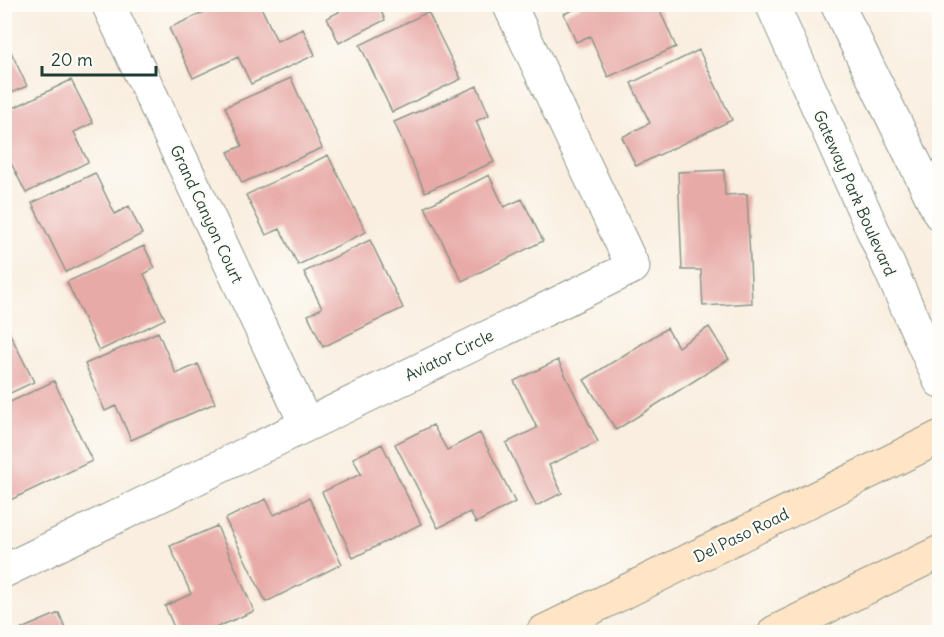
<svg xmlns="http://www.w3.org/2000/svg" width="944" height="637" font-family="Delius,sans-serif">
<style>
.building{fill:#e8aaa7}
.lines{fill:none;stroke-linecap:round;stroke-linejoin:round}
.minor-casing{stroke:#8c968a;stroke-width:35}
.secondary-casing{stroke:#8c968a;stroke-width:35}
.minor{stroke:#fff;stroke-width:33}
.secondary{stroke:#ffe4c6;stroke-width:33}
.labels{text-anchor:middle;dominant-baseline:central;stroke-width:4.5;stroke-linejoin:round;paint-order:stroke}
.street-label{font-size:16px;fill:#1f3d34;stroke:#fdfcf7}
</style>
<rect width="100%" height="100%" fill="#fdfcf7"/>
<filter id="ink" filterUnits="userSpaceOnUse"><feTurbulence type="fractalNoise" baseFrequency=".0167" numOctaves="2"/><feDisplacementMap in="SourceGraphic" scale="12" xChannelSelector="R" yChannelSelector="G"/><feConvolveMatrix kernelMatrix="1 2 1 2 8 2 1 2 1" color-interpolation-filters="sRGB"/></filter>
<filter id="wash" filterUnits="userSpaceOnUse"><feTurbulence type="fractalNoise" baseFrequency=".008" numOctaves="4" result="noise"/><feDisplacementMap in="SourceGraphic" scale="24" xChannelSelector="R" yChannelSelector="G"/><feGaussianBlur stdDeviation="1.35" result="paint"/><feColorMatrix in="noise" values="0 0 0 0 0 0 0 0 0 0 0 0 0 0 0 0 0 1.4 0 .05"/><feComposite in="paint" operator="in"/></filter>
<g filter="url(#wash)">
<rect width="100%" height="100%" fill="#f9eedf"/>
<g id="blocks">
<!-- building -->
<path class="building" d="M335 4H378L385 20 339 43 327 18 339 12Z
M586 4H657L676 47 608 77 590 36 576 42 564 14Z
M220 5H260L277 41 303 29 315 55 251 84 238 57 193 78 169 28Z
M428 12 461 79 392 112 360 45Z
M4 37 27 86 4 96Z
M699 50 732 120 636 166 622 137 650 123 631 83Z
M291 78 322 148 242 183 228 152 242 146 225 107Z
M71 80 93 123 74 132 88 162 26 193 5 151V112Z
M477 86 489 115 476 121 494 162 425 192 394 122Z
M328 155 366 232 298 265 280 229 266 235 246 195Z
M724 170 725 195 747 194 752 303 703 306 701 270H682L678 172Z
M95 173 115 214 129 206 142 234 66 272 32 203Z
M489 175 504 207 522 199 543 241 462 281 425 207Z
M370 240 403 308 323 347 308 315 322 308 304 272Z
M144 246 155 268 144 274 165 319 99 351 67 282Z
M4 322 34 382 4 396Z
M709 327 729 359 616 430 584 380 667 328 678 347Z
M158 332 176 374 198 364 215 403 131 440 116 406 105 411 85 364Z
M558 360 598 442 549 465 562 493 536 506 506 443 537 428 514 381Z
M54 381 92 461 4 503V405Z
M433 425 447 450 480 433 515 502 476 523 470 512 438 528 395 444Z
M382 444 421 524 353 558 322 492 361 474 353 458Z
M309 498 342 564 266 602 225 519 266 499 274 515Z
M217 526 254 611 206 632H176L165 606 191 594 170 546Z
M59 613 67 632H14Z"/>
</g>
</g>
<g filter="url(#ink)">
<use href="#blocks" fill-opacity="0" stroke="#8c968a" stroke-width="1.5"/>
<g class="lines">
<!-- minor casing -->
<g class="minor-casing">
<path id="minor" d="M108 4 306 424
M772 4 940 381
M837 4 940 214
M4 571 633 267 509 4"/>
</g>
<!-- secondary casing -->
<g class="secondary-casing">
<path id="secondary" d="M543 632 940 437
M775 632 940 552"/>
</g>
<!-- minor -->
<use href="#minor" class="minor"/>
<!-- secondary -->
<use href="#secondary" class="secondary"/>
</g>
</g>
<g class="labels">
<!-- street labels -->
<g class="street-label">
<text transform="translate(855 193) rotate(66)">Gateway Park Boulevard</text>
<text transform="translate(207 214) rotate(65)">Grand Canyon Court</text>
<text transform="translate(449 355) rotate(-26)">Aviator Circle</text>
<text transform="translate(741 535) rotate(-26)">Del Paso Road</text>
</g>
</g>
<!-- margin -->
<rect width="944" height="637" fill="none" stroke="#fdfcf7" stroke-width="24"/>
<!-- scale -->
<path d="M42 66v9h114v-9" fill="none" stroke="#1f3d34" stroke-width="3"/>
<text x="51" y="66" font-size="18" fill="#1f3d34" stroke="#fdfcf7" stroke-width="4.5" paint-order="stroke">20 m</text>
</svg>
